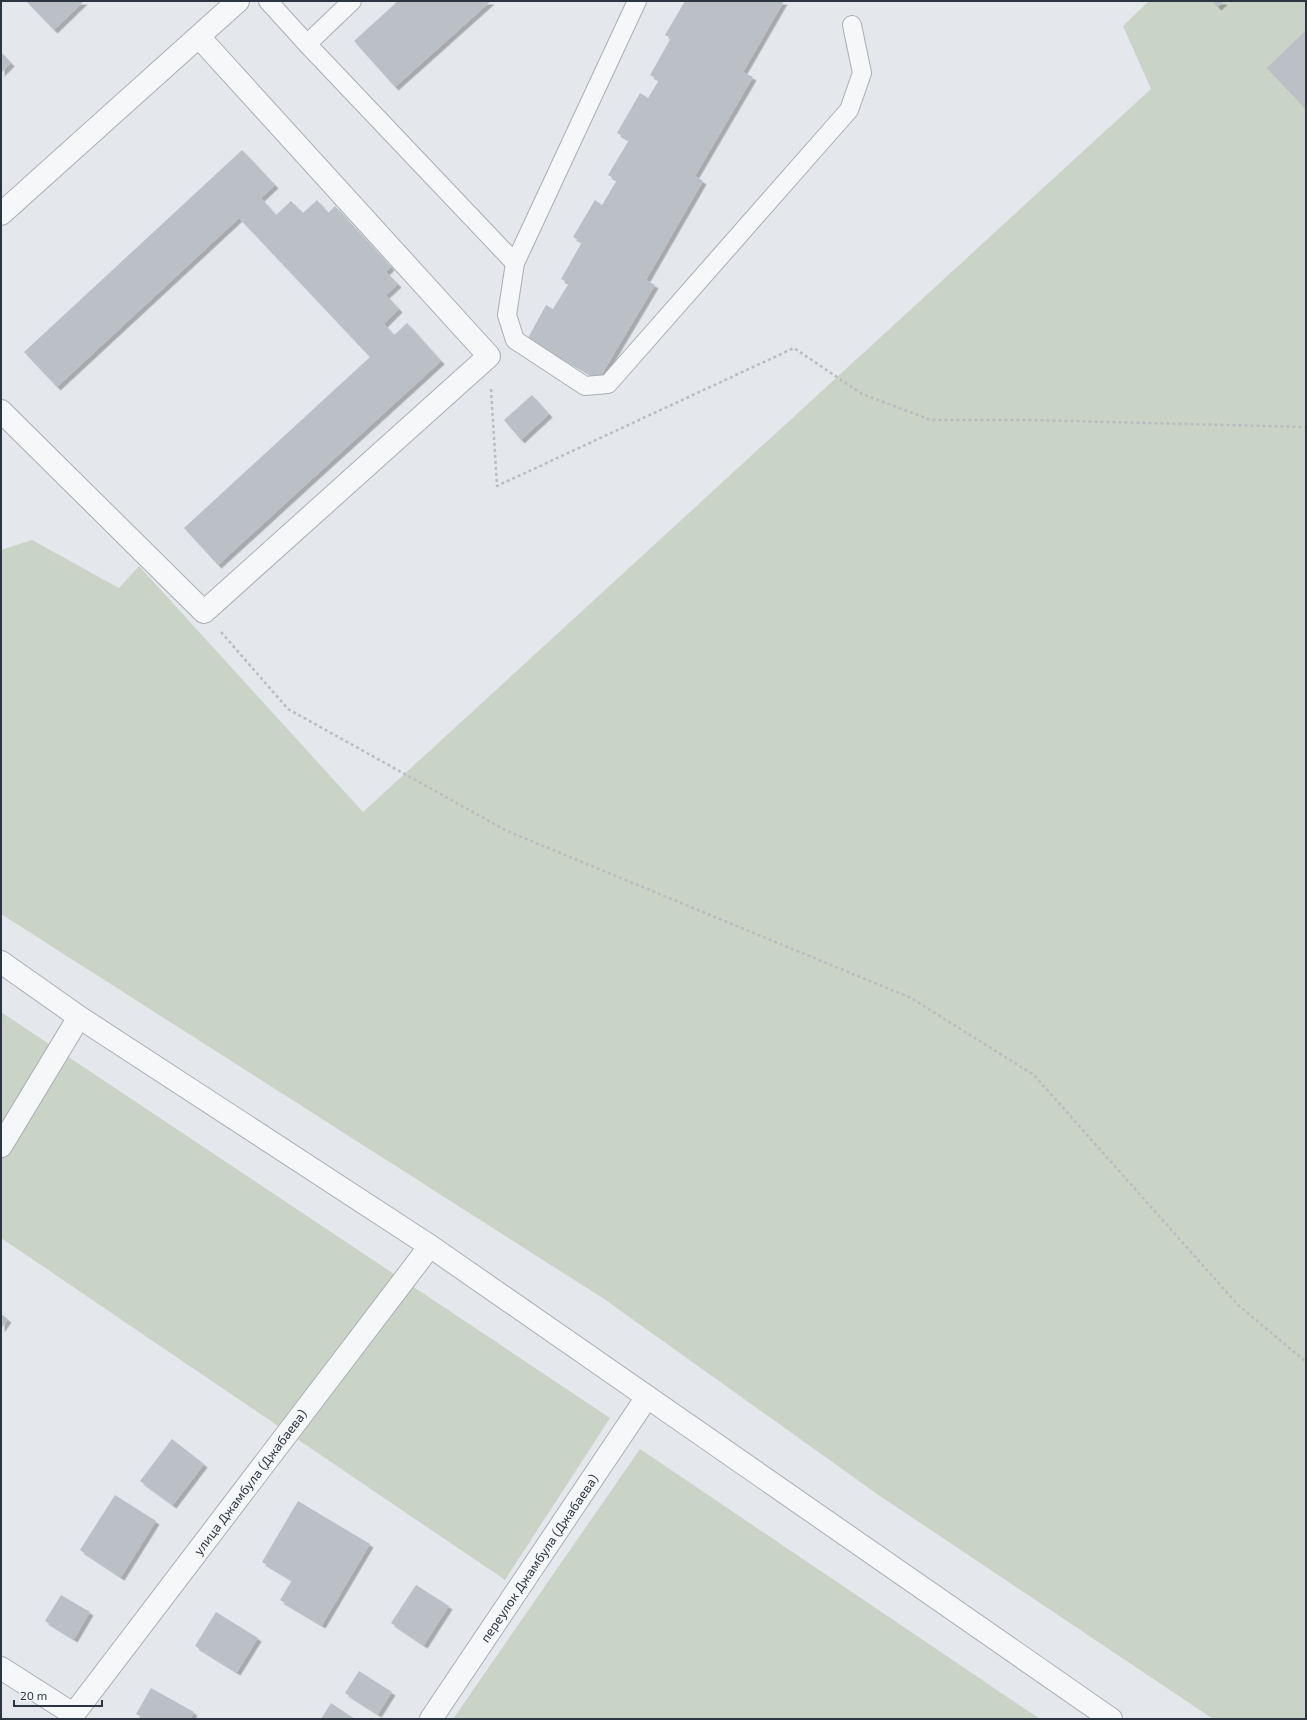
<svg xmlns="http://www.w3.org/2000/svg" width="1307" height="1720" font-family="'Exo 2',sans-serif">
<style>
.green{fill:#cad4c6}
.building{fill:#bbc0c7;filter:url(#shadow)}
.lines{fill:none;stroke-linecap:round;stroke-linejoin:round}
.lane-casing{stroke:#a9aeb5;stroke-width:20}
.street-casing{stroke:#a9aeb5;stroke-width:24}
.path{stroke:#b9bdc2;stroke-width:2.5;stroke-dasharray:3 3;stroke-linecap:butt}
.lane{stroke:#f6f7f9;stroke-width:18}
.street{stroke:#f6f7f9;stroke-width:22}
.labels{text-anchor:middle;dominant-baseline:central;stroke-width:3;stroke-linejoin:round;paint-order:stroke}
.street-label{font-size:13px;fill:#2c3542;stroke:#f4f6f8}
</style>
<defs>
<filter id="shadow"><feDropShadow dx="3.5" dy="3.5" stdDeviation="0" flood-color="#0004"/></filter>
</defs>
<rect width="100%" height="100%" fill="#e4e7eb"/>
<!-- green -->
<path class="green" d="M1149 1H1306V1719H1213L877 1494 604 1299 1 914V550L32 540 119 588 139 566 363 812 1151 89 1123 26Z
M1 1012 610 1418 505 1580 1 1238Z
M640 1449 1040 1719H453Z"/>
<!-- building -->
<path class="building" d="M26 1H84L54 30Z
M398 1H491L395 87 354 41Z
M685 1H784L743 72 753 77 695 176 703 181 646 280 655 285 599 379 528 338 546 305 553 309 569 283 561 279 582 242 573 237 595 200 602 205 617 180 608 175 629 140 617 133 640 93 648 98 659 80 650 75 671 38 665 35Z
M1212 1H1224L1218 7Z
M1306 30V109L1267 68Z
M1 52 11 63 1 73Z
M242 150 275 185 261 198 276 215 291 201 303 213 317 200 328 213 335 206 391 267 386 272 398 284 386 295 399 309 384 324 394 335 407 323 441 361 218 565 184 528 370 357 239 218 57 387 24 352Z
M532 395 549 414 521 440 504 420Z
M1 1314 8 1319 1 1329Z
M172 1439 204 1464 173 1505 140 1481Z
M115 1495 156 1521 121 1577 80 1550Z
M298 1501 370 1544 322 1625 280 1600 292 1580 262 1562Z
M416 1585 449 1606 424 1645 391 1623Z
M61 1595 90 1612 74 1639 45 1621Z
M216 1612 258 1638 237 1672 195 1646Z
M359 1671 392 1692 378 1714 345 1693Z
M151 1688 194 1712 190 1719H145L136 1714Z
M331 1703 355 1719H321Z"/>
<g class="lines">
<!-- lane casing -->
<g class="lane-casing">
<path id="lane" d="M268 1 307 44 352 1
M307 44 515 263 507 315 515 340 585 386 608 384 849 110 862 73 852 25
M515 263 637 1"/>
</g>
<!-- street casing -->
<g class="street-casing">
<path id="street" d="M1 214 238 1
M1 411 204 612 489 356 199 37
M1 962 79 1017 430 1246 1111 1719
M1 1146 79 1017
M1 1668 73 1714
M70 1719 430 1246
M431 1719 647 1397"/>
</g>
<!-- path -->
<path class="path" d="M491 389 497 486 794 348 862 394 931 420H1029L1306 427
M221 632 288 709 507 831 911 998 1034 1075 1237 1304 1306 1362"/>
<!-- lane -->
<use href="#lane" class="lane"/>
<!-- street -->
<use href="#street" class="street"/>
</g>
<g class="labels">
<!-- street labels -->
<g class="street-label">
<text transform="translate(250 1482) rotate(-53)">улица Джамбула (Джабаева)</text>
<text transform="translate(539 1558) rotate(-56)">переулок Джамбула (Джабаева)</text>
</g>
</g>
<!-- border -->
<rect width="1307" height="1720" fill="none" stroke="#2c3542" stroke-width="4"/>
<!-- scale -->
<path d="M14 1700v6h88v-6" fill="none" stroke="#2c3542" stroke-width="2"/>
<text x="20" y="1700" font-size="12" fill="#2c3542" stroke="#f4f6f8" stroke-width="3" paint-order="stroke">20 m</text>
</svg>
